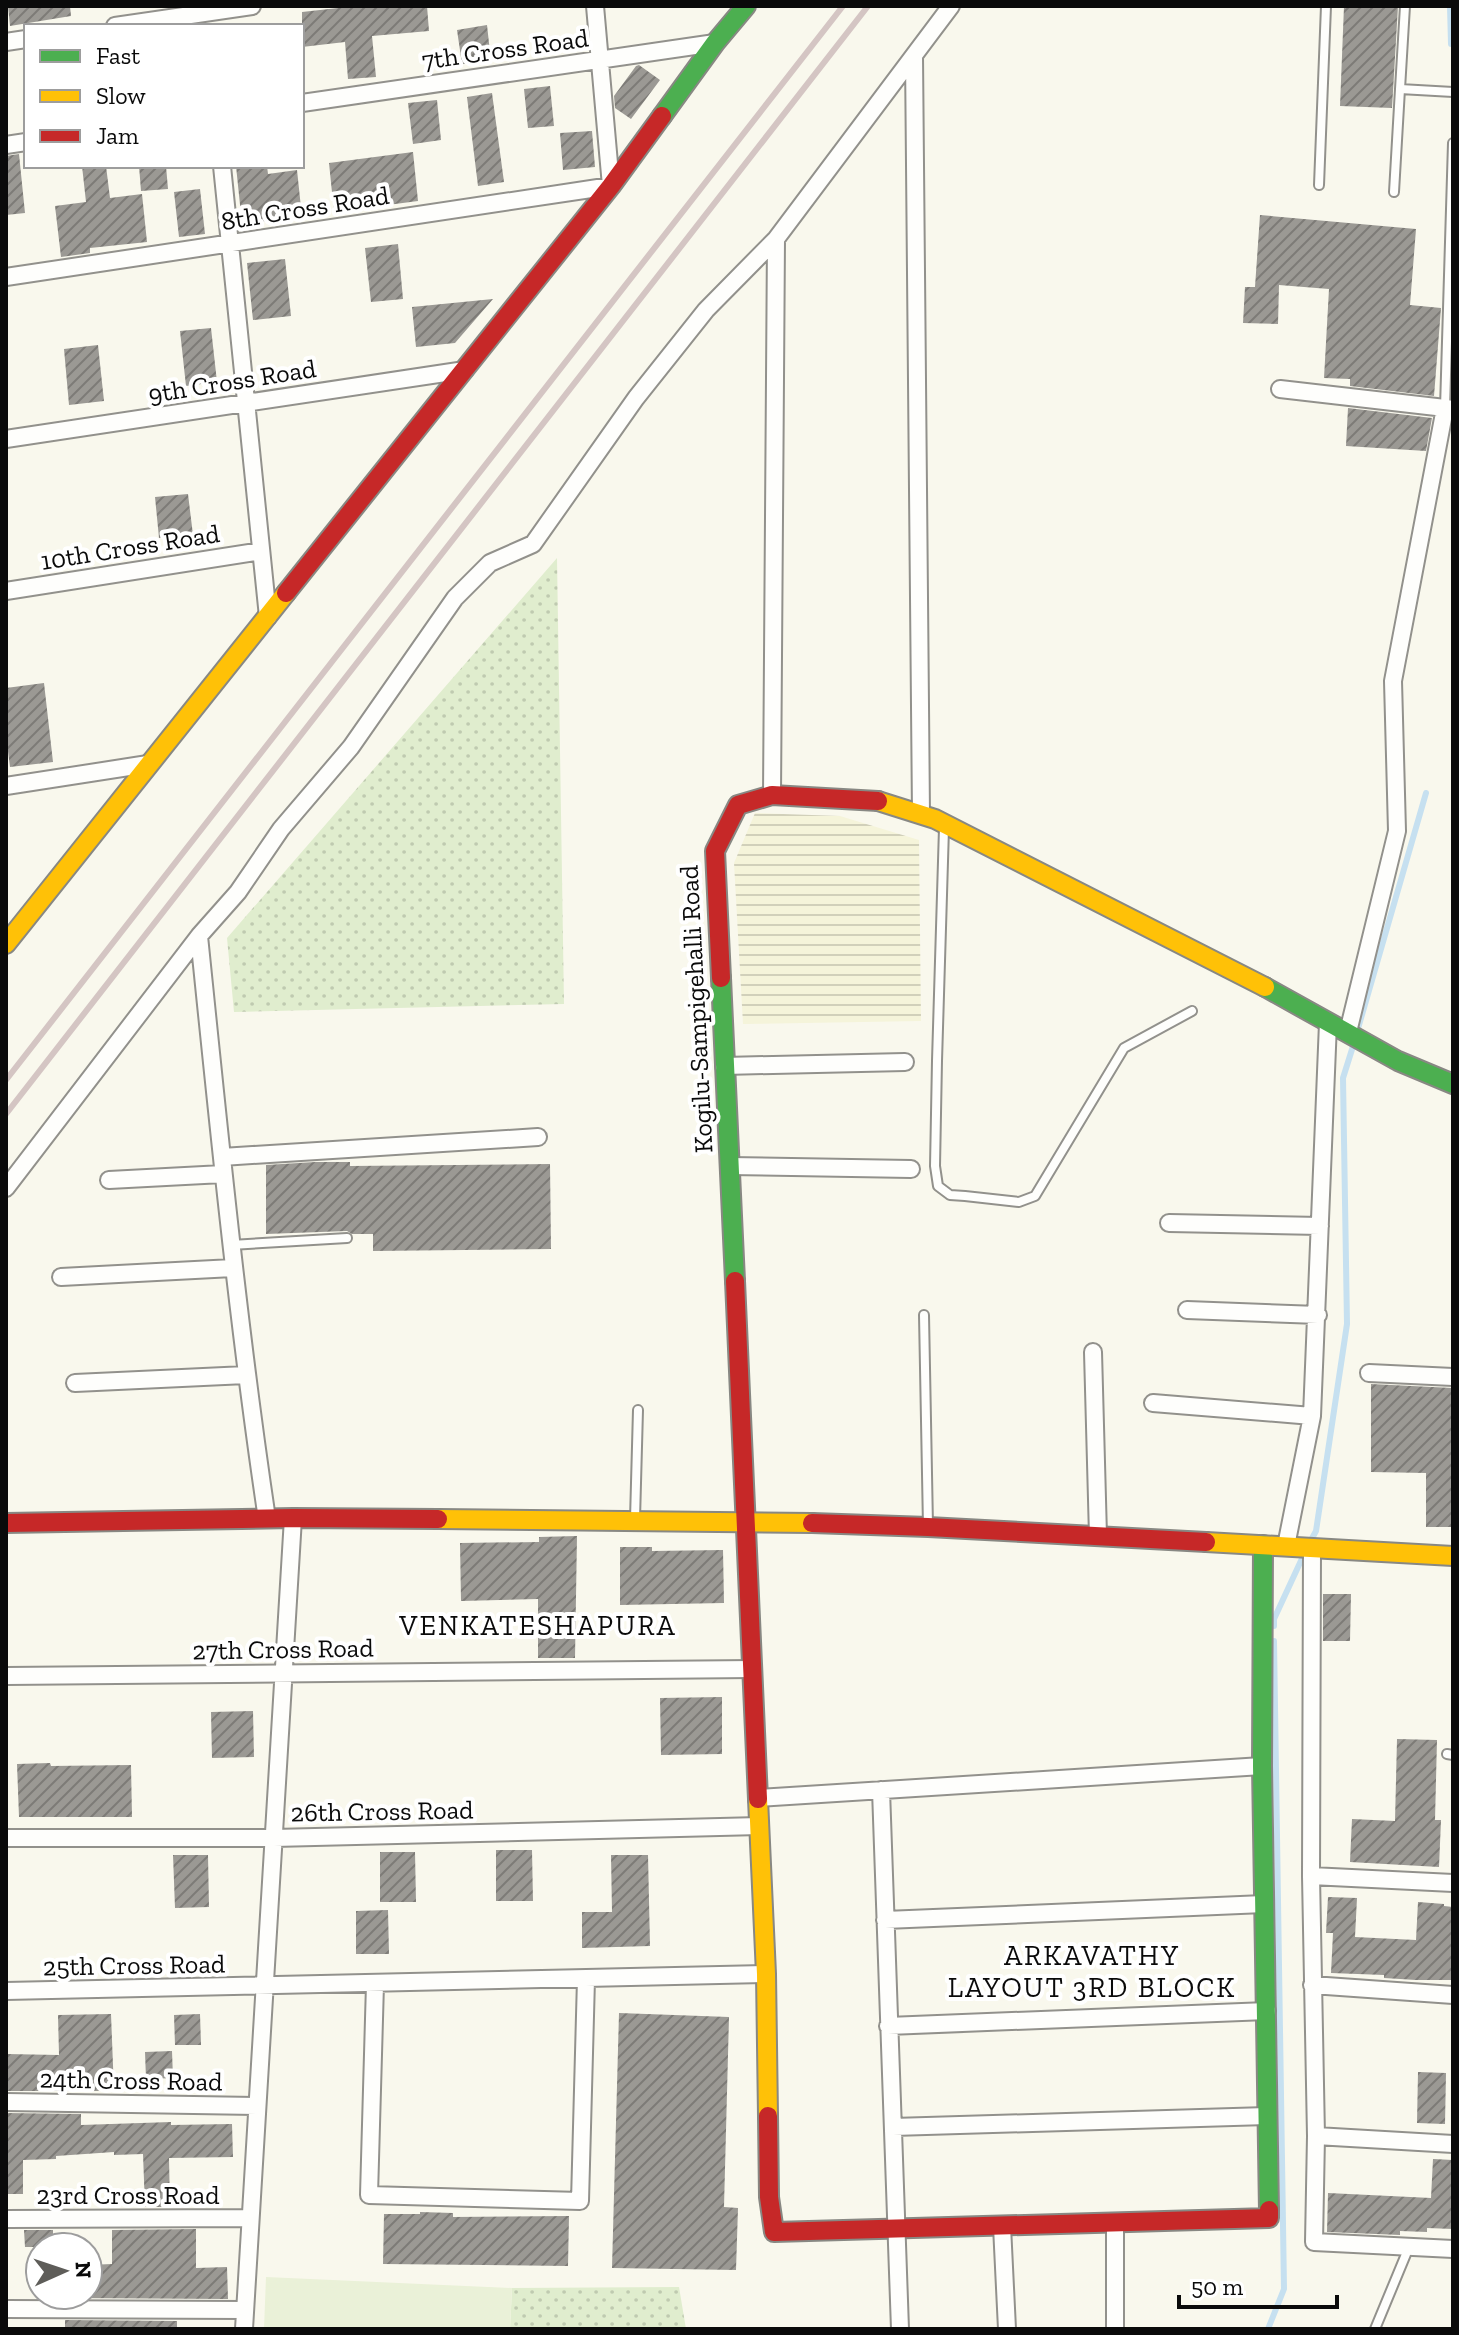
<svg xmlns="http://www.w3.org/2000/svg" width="1459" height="2335" font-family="'Zilla Slab',serif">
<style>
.farmland{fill:url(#farmland-rules)}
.grass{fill:url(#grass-dots)}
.pitch{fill:#eaf1d8}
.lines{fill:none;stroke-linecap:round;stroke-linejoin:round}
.stream{stroke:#c6e0f0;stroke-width:6}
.building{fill:url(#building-hatch)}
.lane-casing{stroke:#92918c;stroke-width:12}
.street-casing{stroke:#92918c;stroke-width:20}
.fast-casing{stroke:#888883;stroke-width:22}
.slow-casing{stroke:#888883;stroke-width:22}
.jam-casing{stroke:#888883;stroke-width:22}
.lane{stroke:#fefefc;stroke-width:8}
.street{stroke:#fefefc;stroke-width:16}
.fast{stroke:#4caf50;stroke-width:18}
.slow{stroke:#ffc107;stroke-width:18}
.jam{stroke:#c62828;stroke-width:18}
.rail{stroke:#d4c5c3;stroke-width:6}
.labels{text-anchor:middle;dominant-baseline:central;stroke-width:8;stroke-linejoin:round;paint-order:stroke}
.street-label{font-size:26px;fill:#0a0a0a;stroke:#fff}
.neighbourhood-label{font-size:28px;letter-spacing:2px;fill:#0a0a0a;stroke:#fff}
</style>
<defs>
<pattern id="farmland-rules" width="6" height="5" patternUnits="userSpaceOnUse" patternTransform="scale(2)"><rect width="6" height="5" fill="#f5f4da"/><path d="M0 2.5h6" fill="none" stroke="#d1d0ba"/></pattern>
<pattern id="grass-dots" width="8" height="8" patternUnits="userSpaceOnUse" patternTransform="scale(2)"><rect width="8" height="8" fill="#e0edce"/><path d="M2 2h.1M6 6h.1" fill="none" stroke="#bfcab0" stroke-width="1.8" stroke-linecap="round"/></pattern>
<pattern id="building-hatch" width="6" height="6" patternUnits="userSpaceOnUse" patternTransform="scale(2)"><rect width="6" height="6" fill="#9b9994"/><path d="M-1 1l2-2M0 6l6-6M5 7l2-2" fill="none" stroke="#7d7b77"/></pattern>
</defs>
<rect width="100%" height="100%" fill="#f9f8ed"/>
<!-- farmland -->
<path class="farmland" d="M755 813 840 816 919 840 921 1021 743 1024 734 863Z"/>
<!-- grass -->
<path class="grass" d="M557 558 564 1004 234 1012 227 938Z
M679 2287 686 2329H510L512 2288Z"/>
<!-- pitch -->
<path class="pitch" d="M266 2277 512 2288 510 2329H264Z"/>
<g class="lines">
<!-- stream -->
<path class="stream" d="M1450 6 1451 44
M1357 1032 1426 793
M1310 1542 1316 1531 1347 1324 1343 1078 1354 1043
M1274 1626V1619L1305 1552
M1268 2329 1284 2289 1274 1641"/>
</g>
<!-- building -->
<path class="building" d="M8 6H70L71 16 10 26Z
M356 6H427L429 31 372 36 376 77 348 79 345 42 302 47V12Z
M1344 6H1398L1392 108 1340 106Z
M487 25 491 61 462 64 457 30Z
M639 65 660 80 631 119 615 108 614 96 636 66Z
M550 86 554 126 528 128 524 89Z
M492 93 504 182 478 186 467 97Z
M437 100 441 140 413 144 408 103Z
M592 131 595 167 563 170 560 133Z
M413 152 418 201 334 212 329 163Z
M19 154 25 213 6 215V156Z
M82 166H106L110 198 142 194 147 242 90 248V253L61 257 55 206 86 202Z
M139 166H166L168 189 141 191Z
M236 166H267L268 174 297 170 302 217 242 224Z
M200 189 205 234 179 237 174 192Z
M1260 215 1416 229 1410 305 1441 308 1434 396 1350 386V379L1324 378 1329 289 1279 285 1278 324 1243 323 1245 287H1255Z
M398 244 403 299 371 302 365 248Z
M285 259 291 316 253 320 247 263Z
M493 299 455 343 416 347 412 307Z
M211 328 217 382 186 386 180 331Z
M98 345 104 401 69 405 64 349Z
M1348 408 1432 418 1426 451 1346 446Z
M188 494 193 535 159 538 155 497Z
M44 683 53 762 10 767 6 736V688Z
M315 1162H350V1166L550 1164 551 1249 373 1251V1234H352L347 1231 266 1234V1165Z
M1371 1384 1453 1388V1527H1426V1473L1371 1472Z
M577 1536 575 1658H538V1599L461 1601 460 1543 539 1542V1537Z
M620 1547H652V1551L723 1550 724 1603 620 1605Z
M1323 1594H1351L1350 1641H1323Z
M722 1697V1754L661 1755 660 1698Z
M253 1711 254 1757 212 1758 211 1712Z
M1397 1739 1437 1740 1435 1820H1441L1439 1867 1350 1862 1352 1819 1395 1821Z
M50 1763 51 1766 131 1765 132 1817H19L17 1764Z
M496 1850H532L533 1901H496Z
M380 1852H415L416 1902H380Z
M173 1855H208L209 1907 175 1908Z
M611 1855H648L650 1946 582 1948V1912H612Z
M1328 1897 1357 1898 1355 1937 1416 1940 1418 1902 1444 1904V1906L1453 1907V1980H1416L1384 1978V1975L1331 1973 1333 1933H1326Z
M388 1910 389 1954H356V1911Z
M619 2013 729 2017 724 2207 738 2208 736 2270 612 2268Z
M111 2014 114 2091H6V2054L59 2055 58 2015Z
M200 2014 201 2045H175L174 2015Z
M172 2051 173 2078 146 2079 145 2052Z
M1418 2072 1446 2073 1445 2124 1417 2123Z
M6 2113 81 2114V2125L171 2122V2125L232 2124 233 2157 169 2158 170 2207H145L143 2154 114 2155V2152L56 2156V2159L23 2160V2194H6Z
M1433 2159 1453 2160V2229L1427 2228V2232L1400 2231V2235L1327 2232 1328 2193 1431 2198Z
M420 2212 453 2213V2217L569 2216 568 2266 383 2264 384 2214H420Z
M196 2229V2268L227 2267 228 2299 65 2298V2295H88V2265L112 2264V2230Z
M24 2230H53V2247H25Z
M65 2320 177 2321V2329H65Z"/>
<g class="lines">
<!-- lane casing -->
<g class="lane-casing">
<path id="lane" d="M1405 6 1400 89 1453 92
M1319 185 1326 6
M1394 192 1400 89
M1445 408 1453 143
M944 828 937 1061 935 1166 938 1186 950 1195 965 1196 1019 1202 1035 1196 1124 1048 1192 1011
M231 1245 347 1238
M924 1315 928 1526
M635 1519 638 1410
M1447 1754 1453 1755
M1375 2329 1409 2247"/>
</g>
<!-- street casing -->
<g class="street-casing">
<path id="street" d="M115 26 252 6
M6 42 26 39
M914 56 921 814
M302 103 715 43
M6 145 26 142
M222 166 268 617
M6 277 611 186 595 6
M1280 389 1445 408
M6 439 465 370
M6 591 261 551
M6 786 148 764
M772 795 776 239 951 6
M199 936 238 892 281 829 351 747 455 598 490 563 533 544 636 398 706 310 776 239
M1348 1032 1397 831 1393 681 1445 408 1453 409
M724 1066 905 1062
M222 1157 538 1137
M729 1166 911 1169
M109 1180 223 1174
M6 1188 199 936C219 1131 238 1325 267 1519
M1169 1223 1320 1226
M61 1277 233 1268
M1187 1310 1318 1315
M1093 1352 1098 1536
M1369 1373 1453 1377
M75 1383 246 1375
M1153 1403 1312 1416
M1286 1546 1312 1416 1328 1023
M1312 1548 1311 1876 1316 2136 1314 2242 1453 2249
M6 1676 753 1669
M881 1790 900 2329
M759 1798 1262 1766
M6 1838H274L760 1826
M1311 1876 1453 1883
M885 1920 1264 1904
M375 1984 369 2195 580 2201 586 1979
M1312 1985 1453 1995
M6 1991 766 1974
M888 2026 1267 2011
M6 2102 256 2106
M893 2127 1267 2116
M1316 2136 1453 2144
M6 2219 250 2218
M1115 2223V2329
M1002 2226 1007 2329
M6 2309 245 2310
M244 2329 293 1518"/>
</g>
<!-- fast casing -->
<g class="fast-casing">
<path id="fast" d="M662 116 715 43 746 6
M721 978 735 1281
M1265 987 1398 1061 1453 1084
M1263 1545 1262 1766 1269 2210"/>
</g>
<!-- slow casing -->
<g class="slow-casing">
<path id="slow" d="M878 801 935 819 1265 987
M6 944 286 593
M438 1519 812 1523
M1206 1542 1453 1556
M758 1799 766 1974 768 2116"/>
</g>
<!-- jam casing -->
<g class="jam-casing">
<path id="jam" d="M286 593 611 186 662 116
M721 978 715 851 738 805 772 795 878 801
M735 1281 758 1799
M6 1523 293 1518 438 1519
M812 1523 928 1527 1206 1542
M768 2116 769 2197 774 2232 1269 2218V2210"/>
</g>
<!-- lane -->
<use href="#lane" class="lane"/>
<!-- street -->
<use href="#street" class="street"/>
<!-- fast -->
<use href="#fast" class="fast"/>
<!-- slow -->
<use href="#slow" class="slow"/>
<!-- jam -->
<use href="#jam" class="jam"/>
<!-- rail -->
<path class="rail" d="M6 1080 843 6
M6 1114 868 6"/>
</g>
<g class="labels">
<!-- street labels -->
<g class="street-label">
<text transform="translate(505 49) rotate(-8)">7th Cross Road</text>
<text transform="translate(305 208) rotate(-9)">8th Cross Road</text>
<text transform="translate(232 381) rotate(-9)">9th Cross Road</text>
<text transform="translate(130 547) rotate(-9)">10th Cross Road</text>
<text transform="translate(696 1009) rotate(-93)">Kogilu-Sampigehalli Road</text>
<text transform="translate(283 1649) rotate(-1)">27th Cross Road</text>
<text transform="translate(382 1811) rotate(-1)">26th Cross Road</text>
<text transform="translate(134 1965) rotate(-1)">25th Cross Road</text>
<text transform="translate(131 2080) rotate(1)">24th Cross Road</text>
<text x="128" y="2195">23rd Cross Road</text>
</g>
<!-- neighbourhood labels -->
<g class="neighbourhood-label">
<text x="538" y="1625">VENKATESHAPURA</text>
<text x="1092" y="1955">ARKAVATHY<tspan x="1092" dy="32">LAYOUT 3RD BLOCK</tspan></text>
</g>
</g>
<!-- border -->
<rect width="1459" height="2335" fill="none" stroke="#0a0a0a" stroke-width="16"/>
<!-- legend -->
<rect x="24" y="24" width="280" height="144" fill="#ffffff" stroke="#9d9d9d" stroke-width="2"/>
<rect x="40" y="50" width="40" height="12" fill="#4caf50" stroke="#9d9d9d" stroke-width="2"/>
<text x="96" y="64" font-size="24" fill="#0a0a0a">Fast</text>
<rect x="40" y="90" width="40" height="12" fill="#ffc107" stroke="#9d9d9d" stroke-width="2"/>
<text x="96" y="104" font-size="24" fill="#0a0a0a">Slow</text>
<rect x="40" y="130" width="40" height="12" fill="#c62828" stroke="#9d9d9d" stroke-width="2"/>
<text x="96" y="144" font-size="24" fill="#0a0a0a">Jam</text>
<!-- north arrow -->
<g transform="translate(64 2271) rotate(87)"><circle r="38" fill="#ffffff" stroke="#9d9d9d" stroke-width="2"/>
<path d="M0-6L14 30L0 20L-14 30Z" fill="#5e5d59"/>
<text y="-12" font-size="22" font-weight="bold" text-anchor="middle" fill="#0a0a0a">N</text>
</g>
<!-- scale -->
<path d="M1179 2295v12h158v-12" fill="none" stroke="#0a0a0a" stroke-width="4"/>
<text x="1191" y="2295" font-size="24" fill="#0a0a0a" stroke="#ffffff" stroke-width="6" paint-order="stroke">50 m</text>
</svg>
